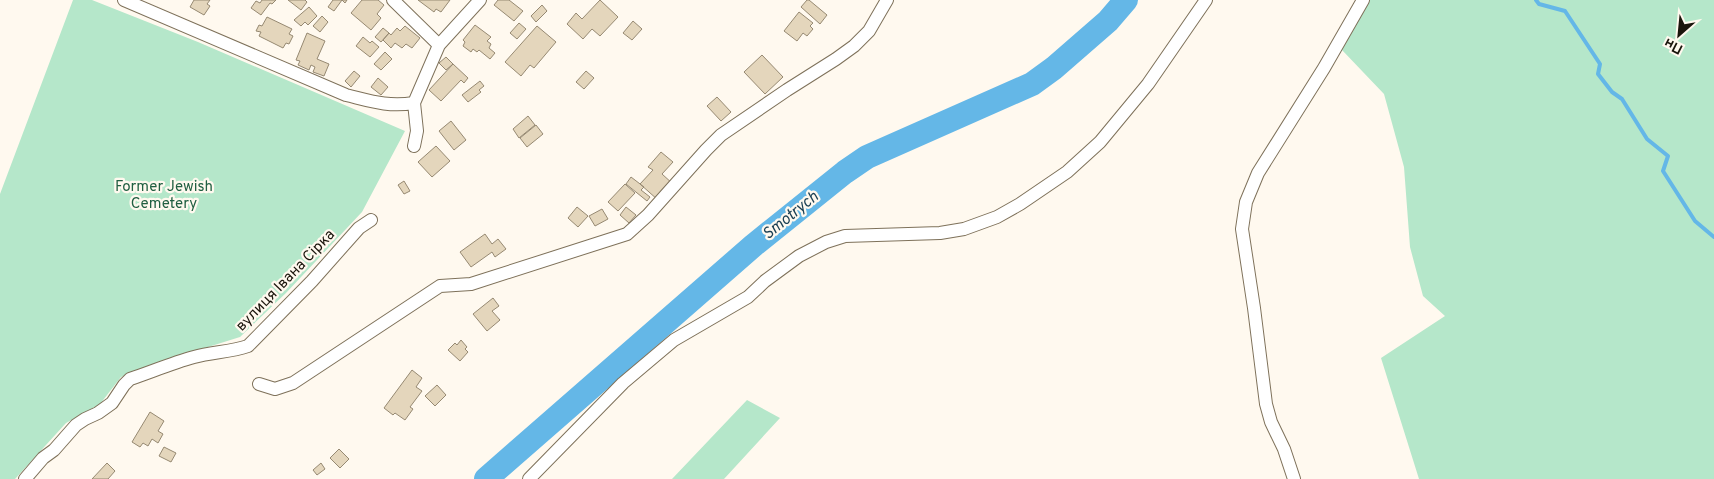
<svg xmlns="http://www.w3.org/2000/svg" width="1714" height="479" font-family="Overpass,sans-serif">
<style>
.green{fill:#b5e7ca}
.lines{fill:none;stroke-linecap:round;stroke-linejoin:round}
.stream{stroke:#64b7e7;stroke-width:4}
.river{stroke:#64b7e7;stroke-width:24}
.building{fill:#e4d6bc;stroke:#968972}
.minor-casing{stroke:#7e715a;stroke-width:14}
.minor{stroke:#fff;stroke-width:12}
.labels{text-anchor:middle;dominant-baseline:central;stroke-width:4.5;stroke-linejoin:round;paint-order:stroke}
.park-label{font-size:15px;fill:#205f41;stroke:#fff9ef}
.street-label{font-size:15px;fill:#1a150c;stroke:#fff9ef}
.water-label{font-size:16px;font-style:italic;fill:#1b3f53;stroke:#fff9ef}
</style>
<rect width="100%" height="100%" fill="#fff9ef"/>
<!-- green -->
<path class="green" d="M73 0H92L198 42 405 131 362 212 286 293 240 337 157 363 121 377 100 404 66 423 15 479H0V194Z
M1367 0H1714V479H1419L1381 358 1445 316 1423 296 1410 247 1404 167 1384 94 1342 50Z
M747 400 780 418 724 479H672Z"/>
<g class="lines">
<!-- stream -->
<path class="stream" d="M1536 0 1539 4 1565 11 1600 64 1598 74 1612 92 1622 99 1647 139 1668 156 1663 171 1695 221 1714 237"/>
<!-- river -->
<path class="river" d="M486 479 754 245 845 172 867 157 1032 84 1054 68 1108 21 1126 0"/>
</g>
<!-- building -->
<path class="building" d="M194 0H210L207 4 210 6 204 15 190 7Z
M262 0H276L272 4 270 3 261 15 251 8 256 1 260 3Z
M288 0H305L307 2 301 10Z
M333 0H347L345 3 342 0 334 11 328 7Z
M362 0H378L384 5 377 14 381 18 371 30 351 13Z
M418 0H450L441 12 436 9 434 12Z
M498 0H509L523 11 514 21 494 5Z
M600 0 618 17 600 36 592 29 583 39 567 24 576 13 582 19Z
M807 0H809L827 15 820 24 801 7Z
M542 5 547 11 536 22 531 16Z
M309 7 317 16 308 25 305 22 301 26 294 20Z
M799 12 813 23 810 26 813 29 807 36 803 33 797 41 784 31Z
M322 16 328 22 320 32 313 26Z
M267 17 292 29 289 34 293 36 289 44 286 43 283 48 259 36 261 32 256 31 259 25 262 26Z
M633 21 642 29 632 40 623 33Z
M519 23 526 29 517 39 510 33Z
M475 25 491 37 487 41 491 44 489 48 495 53 490 59 479 50 477 52 473 49 471 52 463 46 465 42 463 40Z
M405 26 420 38 412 48 406 44 402 48 395 43 391 48 383 40 389 33 391 35 397 28 400 31Z
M537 26 556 42 534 68 530 65 521 76 505 62Z
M383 28 389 33 381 42 375 37Z
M307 33 325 41 317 59 329 64 324 76 313 72 315 67 311 65 309 70 298 65 300 61 296 60Z
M363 37 370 43 372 41 379 47 370 57 356 46Z
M385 52 392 59 381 70 374 64Z
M762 55 783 77 765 94 744 72Z
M446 57 453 64 446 70 439 63Z
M453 64 468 78 464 83 461 80 441 101 429 90Z
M354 71 360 76 351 87 345 81Z
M586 71 594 78 584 89 576 82Z
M378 78 388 87 381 95 371 87Z
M480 81 484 86 479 90 481 92 468 102 462 95Z
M717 97 731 112 721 121 707 106Z
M528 116 535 125 519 138 513 129Z
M451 121 466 140 454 150 439 131Z
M536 125 543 134 527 147 520 138Z
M436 146 450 161 432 177 418 162Z
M661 152 673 162 662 174 673 184 658 200 640 184 653 170 648 167Z
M631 177 644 187 641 190 650 197 647 201 626 184Z
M404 181 410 191 404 194 398 185Z
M625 184 635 193 618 211 608 202Z
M577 207 588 216 578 227 568 218Z
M626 207 636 215 629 223 620 215Z
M602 209 608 219 595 226 589 216Z
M485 234 492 244 498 239 506 249 495 257 492 252 471 267 460 252Z
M493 298 499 306 492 311 500 320 487 331 473 314Z
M461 340 467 347 465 349 468 352 460 361 448 350 455 343 457 345Z
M412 370 422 378 416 387 422 391 410 407 413 409 405 420 395 413 393 415 384 408Z
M437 385 446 395 435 406 425 396Z
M150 412 164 421 158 431 163 434 158 443 152 439 148 446 143 443 140 447 132 442Z
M164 447 176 453 171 462 159 456Z
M339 449 349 459 340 468 330 458Z
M107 463 115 471 108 479H92Z
M321 463 325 469 317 475 313 470Z"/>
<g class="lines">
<!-- minor casing -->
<g class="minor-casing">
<path id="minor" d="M124 0 346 95C371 101 387 107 414 103
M393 0 439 45
M414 146 417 131 414 103 439 45 480 0
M259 384 275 389 293 383 440 286 471 284 627 234 648 215 706 150 721 135 787 90 836 59 854 46 869 31 887 0
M25 479 43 458 54 450 76 425 85 419 98 413 112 403 124 385 130 379C151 372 172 363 194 357 212 352 231 352 248 346L312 281 359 228 371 220
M529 479 623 383 674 340 748 297 765 281 799 256 826 242 845 236 940 233 964 229 997 217 1020 204 1067 172 1100 142 1148 84 1206 0
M1294 479 1284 449 1271 422 1266 404 1254 308 1242 229 1246 202 1258 173 1324 68 1363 0"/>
</g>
<!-- minor -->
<use href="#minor" class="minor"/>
</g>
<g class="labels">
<!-- park labels -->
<g class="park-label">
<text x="164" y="187">Former Jewish<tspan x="164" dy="17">Cemetery</tspan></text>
</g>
<!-- street labels -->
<g class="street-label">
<text transform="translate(286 281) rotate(-46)">вулиця Івана Сірка</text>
</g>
<!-- water labels -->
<g class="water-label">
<text transform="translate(791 216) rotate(-39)">Smotrych</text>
</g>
</g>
<!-- north arrow -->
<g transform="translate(1679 35) rotate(207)" stroke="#fff9ef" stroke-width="4" paint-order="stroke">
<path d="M0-4L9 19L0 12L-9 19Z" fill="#1a150c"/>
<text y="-8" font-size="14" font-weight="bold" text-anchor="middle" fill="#1a150c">Пн</text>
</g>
</svg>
